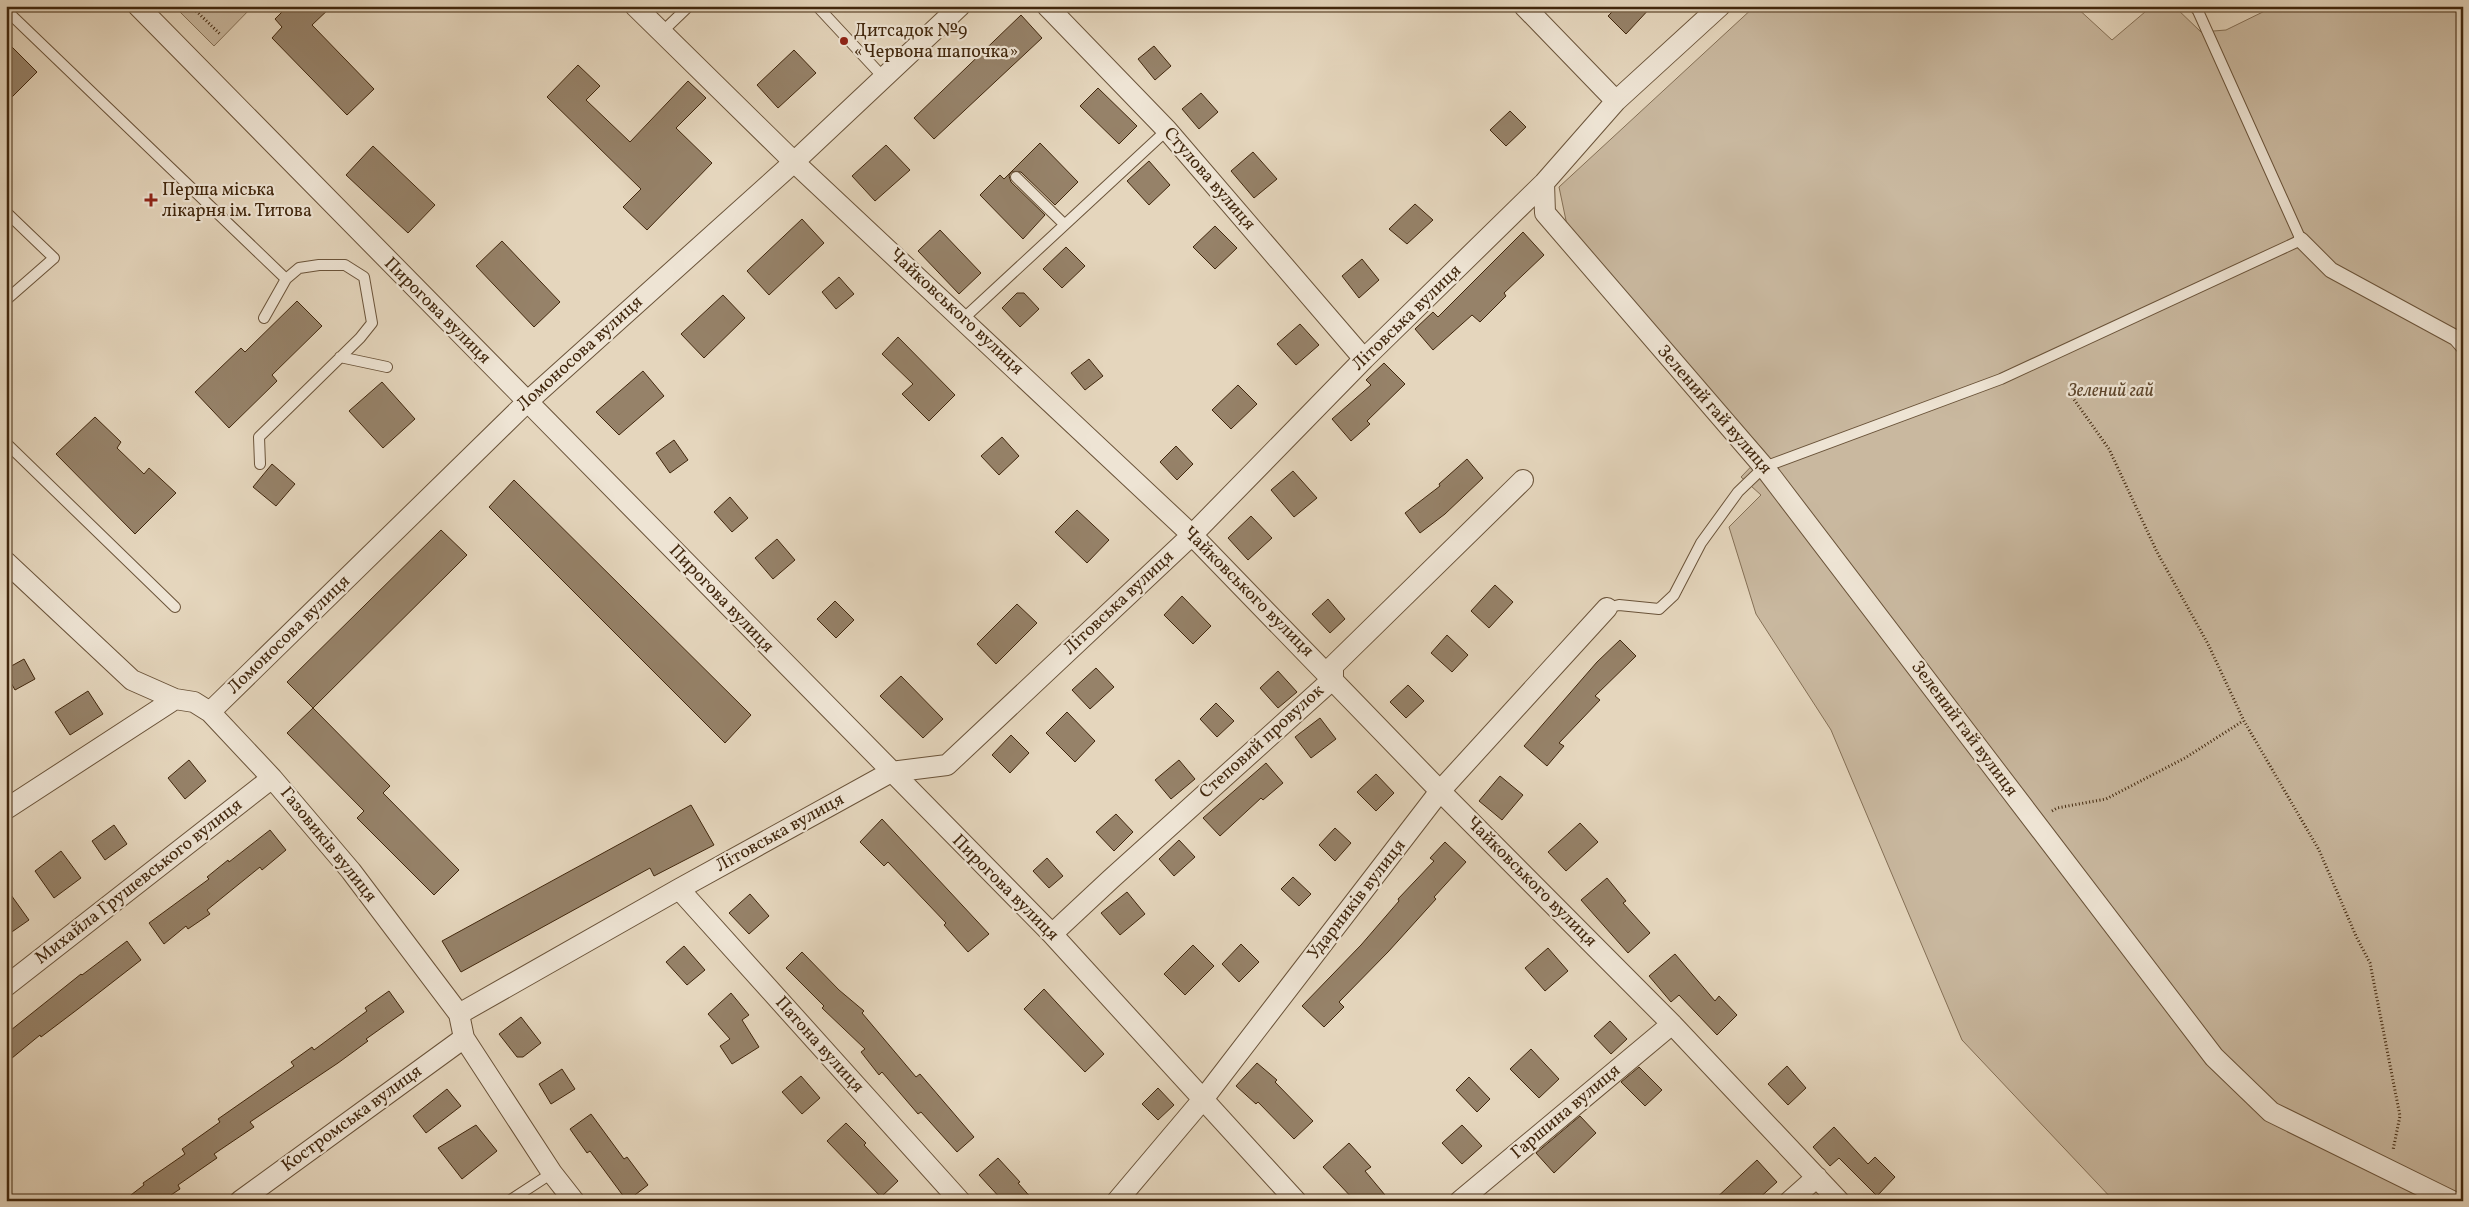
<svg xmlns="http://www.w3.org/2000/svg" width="2469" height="1207" font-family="Vollkorn,serif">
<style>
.green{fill:#c9b89f;stroke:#857056}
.building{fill:#968269;stroke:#41270d}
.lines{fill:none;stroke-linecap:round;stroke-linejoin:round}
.service-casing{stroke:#6a5339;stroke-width:12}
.pedestrian-casing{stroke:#6a5339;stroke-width:17}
.minor-casing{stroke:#6a5339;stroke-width:22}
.path{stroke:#41270d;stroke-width:3;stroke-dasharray:1 2.5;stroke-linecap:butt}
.service{stroke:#eee4d4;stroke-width:10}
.pedestrian{stroke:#eee4d4;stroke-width:15}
.minor{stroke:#eee4d4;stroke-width:20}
.poi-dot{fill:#8f2418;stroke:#eee4d4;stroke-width:2}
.labels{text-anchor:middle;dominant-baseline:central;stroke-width:4.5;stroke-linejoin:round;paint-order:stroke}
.poi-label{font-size:18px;fill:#41270d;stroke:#eee4d4;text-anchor:start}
.street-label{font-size:18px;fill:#41270d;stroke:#eee4d4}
.park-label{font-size:18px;font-style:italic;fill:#5c442a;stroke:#eee4d4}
</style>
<rect width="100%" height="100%" fill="#e5d6bd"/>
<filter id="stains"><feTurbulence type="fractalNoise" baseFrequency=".004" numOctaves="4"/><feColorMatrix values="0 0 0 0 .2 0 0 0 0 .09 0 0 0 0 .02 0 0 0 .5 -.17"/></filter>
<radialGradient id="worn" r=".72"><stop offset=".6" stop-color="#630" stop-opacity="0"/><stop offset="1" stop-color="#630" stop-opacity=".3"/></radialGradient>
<!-- green -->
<path class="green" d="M174 6H253L214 46Z
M1755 6H2075L2112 40 2152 6H2174L2201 32 2226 30 2275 6H2463V1201H2114L1962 1040 1831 730 1756 614 1729 527 1761 495 1741 477 1765 452 1568 230 1559 187Z"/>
<!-- building -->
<path class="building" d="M288 6H332L312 25 374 89 347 115 272 38 282 27 275 19Z
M1618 6H1652L1626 34 1608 16Z
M1021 15 1042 38 934 139 914 118Z
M6 41 37 72 6 103Z
M1154 46 1171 66 1155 80 1138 59Z
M794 50 816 73 778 108 757 85Z
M578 65 600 86 586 100 630 142 688 81 706 98 676 128 712 163 647 230 623 207 641 189 547 97Z
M1098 88 1137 126 1119 144 1080 106Z
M1201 93 1218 112 1199 129 1182 109Z
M1510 111 1526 127 1506 146 1490 130Z
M1040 143 1078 182 1055 205 1021 172H1011L1009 176 1011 182 1045 215 1023 239 980 195 1000 175 1004 179Z
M886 145 910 170 875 201 852 176Z
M373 146 435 205 408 233 346 175Z
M1253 152 1277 179 1254 198 1231 171Z
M1149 161 1170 185 1149 205 1127 181Z
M1415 204 1433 220 1407 244 1389 229Z
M802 219 824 243 769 295 747 271Z
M1215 226 1237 248 1215 269 1193 247Z
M940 230 981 273 959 294 918 251Z
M1523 232 1544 255 1504 293 1506 296 1480 322 1472 315 1433 350 1415 329 1433 312 1438 317Z
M502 241 560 302 534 327 476 266Z
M1066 247 1085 266 1062 288 1043 269Z
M1362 259 1379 280 1359 298 1342 276Z
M839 277 854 294 836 309 822 292Z
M1017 293H1024L1039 309 1020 327 1002 308Z
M723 295 745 318 704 358 681 334Z
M297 301 322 326 272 375 277 381 229 428 195 392 241 348 245 352Z
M1300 324 1319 345 1296 365 1277 344Z
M898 337 955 395 929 421 902 394 913 384 882 354Z
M1089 359 1103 376 1085 390 1071 373Z
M1384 363 1405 384 1367 421 1370 424 1351 441 1332 419 1371 385 1366 380Z
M643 371 664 396 619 435 596 412Z
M382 382 415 419 383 448 349 411Z
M1238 385 1257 404 1231 429 1212 410Z
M95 417 121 442 117 448 144 474 149 468 176 493 135 534 56 454Z
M1002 437 1019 456 999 475 981 456Z
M674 440 688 460 670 473 656 453Z
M1176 446 1193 464 1177 480 1160 462Z
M1467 459 1483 478 1445 514 1420 533 1405 513 1440 486 1439 484Z
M272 464 295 484 276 506 253 487Z
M1293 471 1317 498 1294 517 1271 490Z
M514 480 751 715 725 743 489 507Z
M730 497 748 518 732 532 714 512Z
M1077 510 1109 540 1087 563 1055 532Z
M1251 516 1272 538 1248 560 1228 538Z
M441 530 467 555 313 708 287 682Z
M777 539 795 560 773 579 755 558Z
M1495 585 1513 602 1489 628 1471 611Z
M1182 596 1211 626 1193 644 1164 615Z
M1328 599 1345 619 1330 633 1312 614Z
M835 601 854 620 836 638 817 619Z
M1017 604 1037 623 996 664 977 644Z
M1447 635 1468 655 1452 672 1431 653Z
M1620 640 1636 656 1595 696 1600 700 1559 743 1564 746 1547 766 1524 746 1597 662Z
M24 659 35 679 15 690 6 674V669Z
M1096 668 1114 687 1090 709 1072 690Z
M1278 671 1297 692 1278 708 1260 688Z
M901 676 943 719 923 738 880 696Z
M1408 685 1424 701 1406 718 1390 702Z
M88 691 103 714 70 735 55 712Z
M1216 703 1234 721 1217 737 1200 719Z
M313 708 390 786 383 793 459 870 434 895 357 818 364 811 287 733Z
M1067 712 1095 741 1075 762 1046 733Z
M1320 718 1336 739 1311 758 1295 737Z
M1011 735 1029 753 1010 773 992 755Z
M189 760 206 781 185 799 168 778Z
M1179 760 1195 779 1171 799 1155 780Z
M1266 763 1283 783 1263 800 1261 798 1220 836 1203 818Z
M1376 774 1394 793 1376 811 1357 792Z
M1500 776 1523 795 1502 820 1479 801Z
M691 805 714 845 654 876 650 868 461 972 442 941Z
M1116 814 1133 832 1114 851 1096 832Z
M882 819 989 934 968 952 944 925 946 923 888 862 884 866 860 842Z
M1580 823 1598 842 1566 871 1548 852Z
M114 825 127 844 105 860 92 841Z
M1335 828 1351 843 1335 861 1319 845Z
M270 830 286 850 262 870 260 867 207 910 210 914 188 929 186 926 164 944 149 923 209 879 207 877 228 860 229 862Z
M1179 840 1195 857 1174 876 1159 859Z
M1445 842 1466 862 1434 897 1436 899 1388 952 1339 1002 1344 1007 1324 1027 1302 1006 1361 945 1399 901 1398 899 1434 861 1430 858Z
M61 851 81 878 54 898 35 871Z
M1047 858 1063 876 1049 888 1033 871Z
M1293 877 1311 894 1299 906 1281 889Z
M1607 878 1626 901 1623 903 1650 933 1628 953 1581 900Z
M6 888 29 920 6 936Z
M1127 892 1145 914 1120 935 1101 913Z
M750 894 769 916 749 934 729 913Z
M127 941 141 960 78 1009 41 1037 40 1035 6 1063V1034L81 974 82 975Z
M1241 944 1259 962 1239 982 1222 964Z
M1193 945 1214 966 1185 995 1164 974Z
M684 946 705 970 687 985 666 962Z
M1548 948 1568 971 1545 991 1525 968Z
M802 952 839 990 864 1011 862 1013 916 1077 920 1074 974 1137 957 1152 921 1112 918 1114 882 1072 879 1075 861 1052 865 1049 822 1008 824 1006 786 968Z
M1675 954 1715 1001 1719 996 1737 1015 1717 1035 1679 995 1671 1002 1649 976Z
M1044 989 1104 1054 1085 1072 1024 1009Z
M389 991 404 1012 366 1039 368 1041 338 1063 250 1122 254 1127 214 1154 217 1158 178 1185 180 1189 162 1201H123L144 1185 143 1183 185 1154 182 1149 220 1122 218 1119 294 1066 291 1062 312 1047 314 1050 367 1011 365 1008Z
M731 993 749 1015 742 1020 759 1047 732 1064 720 1046 730 1039 708 1014Z
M521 1017 541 1043 523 1057H517L499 1034Z
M1610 1021 1627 1039 1611 1054 1594 1036Z
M1531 1049 1559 1079 1539 1098 1510 1069Z
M1257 1063 1277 1080 1275 1082 1313 1121 1294 1139 1258 1102 1256 1104 1236 1086Z
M1787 1066 1806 1088 1788 1105 1768 1084Z
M1639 1067 1662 1090 1645 1106 1621 1082Z
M562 1069 575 1089 551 1104 539 1084Z
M801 1076 820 1098 802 1114 782 1092Z
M1469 1077 1490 1099 1477 1112 1456 1090Z
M1158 1088 1174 1105 1158 1120 1142 1104Z
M447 1089 461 1106 426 1133 413 1116Z
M591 1114 624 1159 627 1157 648 1185 627 1201 590 1151 587 1153 570 1129Z
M1580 1116 1596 1133 1554 1173 1536 1153Z
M846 1123 866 1143 864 1145 898 1181 881 1197 827 1141Z
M476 1125 497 1151 462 1179 438 1148Z
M1462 1125 1482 1146 1462 1164 1442 1143Z
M1834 1127 1868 1164 1875 1157 1895 1177 1877 1196 1839 1158 1830 1166 1813 1147Z
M1349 1143 1371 1167 1365 1171 1390 1201H1355L1323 1167Z
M998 1158 1020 1182 1018 1183 1034 1201H1003L979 1175Z
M1757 1160 1777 1182 1756 1201H1713Z"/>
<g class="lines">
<!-- service casing -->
<g class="service-casing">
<path id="service" d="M817 6 884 78
M6 10 286 279 264 318
M662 32 689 6
M1016 177 1064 224
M6 212 54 258 6 300
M963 319 1167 130
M340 357 387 367
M6 443 175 607
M260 464 259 437 360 338 372 323 364 277 345 265H319L299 268 286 279
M1607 608 1619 605 1659 609 1674 595 1701 543 1738 492 1764 467 2001 379 2301 240 2198 11 2194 6
M509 1201 552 1173"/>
</g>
<!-- pedestrian casing -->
<g class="pedestrian-casing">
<path id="pedestrian" d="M2301 240 2331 270 2456 338 2463 346"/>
</g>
<!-- minor casing -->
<g class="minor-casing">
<path id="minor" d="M138 6 1052 934 1296 1201
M635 6 794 162 1192 535 1440 791 1672 1024 1839 1201
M1047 6 1167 130 1364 359
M1524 6 1616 101
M1544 183 1545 213 1764 467 2214 1057 2271 1112 2452 1201
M6 562 132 680 175 699 194 702 210 712 272 778 351 871 459 1014 464 1038 552 1173 574 1201
M210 712 527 402 794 162 960 6
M6 809 175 699
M679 889 960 1201
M1052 934 1111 879 1333 679V666L1523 480
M6 986 272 778
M459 1014 679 889 891 772 947 765 1192 535 1364 359 1544 183 1616 101 1720 6
M240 1201 464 1038
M1117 1201 1204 1098 1440 791 1607 608
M1460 1201 1672 1024
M1790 1201 1817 1177"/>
</g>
<!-- path -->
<path class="path" d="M191 6 221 35
M2068 391 2109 449 2157 552 2208 644 2244 721 2319 850 2356 936 2370 963 2400 1116 2393 1150
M2052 811 2057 808 2106 799 2185 758 2243 721"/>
<!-- service -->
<use href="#service" class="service"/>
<!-- pedestrian -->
<use href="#pedestrian" class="pedestrian"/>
<!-- minor -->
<use href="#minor" class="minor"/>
</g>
<!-- markers -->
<g class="poi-dot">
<circle cx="844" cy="41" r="5"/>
<path d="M148.5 192.5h5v5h5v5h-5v5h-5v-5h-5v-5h5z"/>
</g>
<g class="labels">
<!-- poi labels -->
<g class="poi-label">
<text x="854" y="31">Дитсадок №9<tspan x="854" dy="21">«Червона шапочка»</tspan></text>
<text x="162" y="190">Перша міська<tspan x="162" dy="21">лікарня ім. Титова</tspan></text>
</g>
<!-- street labels -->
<g class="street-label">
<text transform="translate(1209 179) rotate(49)">Стулова вулиця</text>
<text transform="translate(437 311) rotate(45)">Пирогова вулиця</text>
<text transform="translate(956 312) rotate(43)">Чайковського вулиця</text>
<text transform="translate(1407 318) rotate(-44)">Літовська вулиця</text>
<text transform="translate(580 354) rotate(-42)">Ломоносова вулиця</text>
<text transform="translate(1714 410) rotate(49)">Зелений гай вулиця</text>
<text transform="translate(1248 592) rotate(45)">Чайковського вулиця</text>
<text transform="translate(721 599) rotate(46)">Пирогова вулиця</text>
<text transform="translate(1119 603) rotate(-43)">Літовська вулиця</text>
<text transform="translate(289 635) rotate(-44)">Ломоносова вулиця</text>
<text transform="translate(1964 729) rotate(53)">Зелений гай вулиця</text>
<text transform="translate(1262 742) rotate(-42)">Степовий провулок</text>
<text transform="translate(780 833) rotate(-29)">Літовська вулиця</text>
<text transform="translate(328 845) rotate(51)">Газовиків вулиця</text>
<text transform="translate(139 882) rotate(-38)">Михайла Грушевського вулиця</text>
<text transform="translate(1531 882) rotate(45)">Чайковського вулиця</text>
<text transform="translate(1005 888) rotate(45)">Пирогова вулиця</text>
<text transform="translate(1357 900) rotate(-52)">Ударників вулиця</text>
<text transform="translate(819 1045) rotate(48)">Патона вулиця</text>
<text transform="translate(1566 1112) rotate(-40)">Гаршина вулиця</text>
<text transform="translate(352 1119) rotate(-36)">Костромська вулиця</text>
</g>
<!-- park labels -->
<g class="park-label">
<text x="2111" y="391">Зелений гай</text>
</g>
</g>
<!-- margin -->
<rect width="2469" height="1207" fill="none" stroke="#e5d6bd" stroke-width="25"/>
<rect x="8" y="8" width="2454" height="1192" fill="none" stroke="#41270d" stroke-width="2.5"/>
<rect x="12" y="12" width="2444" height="1182" fill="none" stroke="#41270d"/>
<rect width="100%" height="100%" filter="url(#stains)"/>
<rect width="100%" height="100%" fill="url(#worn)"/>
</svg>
